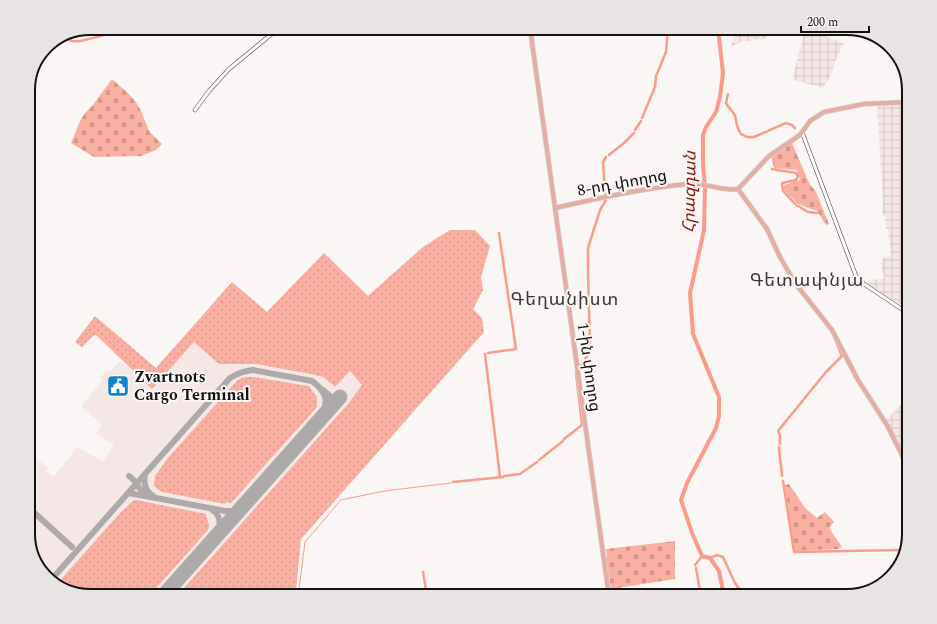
<svg xmlns="http://www.w3.org/2000/svg" width="937" height="624" font-family="Spectral,'Noto Sans Armenian',serif">
<style>
.built{fill:#f5e7e5}
.industrial{fill:url(#industrial-grid)}
.grass{fill:url(#grass-dots)}
.cemetery{fill:url(#cemetery-stones)}
.lines{fill:none;stroke-linecap:round;stroke-linejoin:round}
.stream{stroke:#fb9b8b;stroke-width:1}
.canal{stroke:#fb9b8b;stroke-width:2.5}
.river{stroke:#fb9b8b;stroke-width:4}
.taxiway{stroke:#aeaaaa;stroke-width:6}
.runway{stroke:#aeaaaa;stroke-width:15}
.minor-casing{stroke:#6e6a69;stroke-width:4.5}
.major-casing{stroke:#d5d4d4;stroke-width:5.5}
.minor{stroke:#fff;stroke-width:3}
.major{stroke:#e5ada4;stroke-width:4}
.rail{stroke:#625f5f;stroke-width:1;stroke-dasharray:2 4;stroke-linecap:butt}
.labels{text-anchor:middle;dominant-baseline:central;stroke-width:4;stroke-linejoin:round;paint-order:stroke}
.street-label{font-size:16px;fill:#131111;stroke:#faf6f5}
.poi-label{font-size:16px;font-weight:bold;fill:#131111;stroke:#faf6f5;text-anchor:start}
.water-label{font-size:17px;font-style:italic;fill:#891b0e;stroke:#faf6f5}
.quarter-label{font-size:18px;letter-spacing:1px;fill:#3c3838;stroke:#faf6f5}
.rim{fill:none;stroke:#131111;stroke-width:2}
</style>
<defs>
<pattern id="industrial-grid" width="8" height="8" patternUnits="userSpaceOnUse"><rect width="8" height="8" fill="#f5e7e5"/><path d="M0 4h8M4 0v8" fill="none" stroke="#d1c5c3"/></pattern>
<pattern id="grass-dots" width="8" height="8" patternUnits="userSpaceOnUse"><rect width="8" height="8" fill="#f9b0a2"/><path d="M2 2h.1M6 6h.1" fill="none" stroke="#d5968a" stroke-width="1.8" stroke-linecap="round"/></pattern>
<pattern id="cemetery-stones" width="16" height="16" patternUnits="userSpaceOnUse"><rect width="16" height="16" fill="#f9b0a2"/><path d="M2 7V4a2 2 0 0 1 4 0v3zM10 15v-3a2 2 0 0 1 4 0v3z" fill="#d5968a"/></pattern>
</defs>
<rect width="100%" height="100%" fill="#faf6f5"/>
<!-- built -->
<path class="built" d="M450 230H475L490 246 481 277 483 290 473 309 482 318 386 443 301 539 296 590 281 596H90L56 585 36 565 28 537V470L37 459 48 468 46 471 54 477 77 447 103 461 114 445 96 433 102 425 81 406 103 380 100 378 107 370 110 372 120 361 132 371 144 359 156 368 232 282 267 312 324 253 368 296 423 247Z"/>
<!-- industrial -->
<path class="industrial" d="M732 28H775L769 32 766 38 762 40 757 39 751 41H742L731 47 735 31 732 30Z
M805 28H816L829 33 827 37 844 43 836 59 830 77 822 89 820 87 793 80V77Z
M909 103V310L868 284 869 281 884 278 881 263 884 257 891 256 888 229H886L885 216 882 214 883 201 877 106 879 104Z
M909 396V463L886 420Z"/>
<!-- grass -->
<path class="grass" d="M450 230H475L490 246 481 277 483 290 473 309 482 318 484 332 301 539 296 590 281 596H177L348 404 362 385 350 371 335 387 323 377 311 374 256 364H219L194 342 152 389 96 335 93 336 82 347 75 342 95 316 156 368 232 282 267 312 324 253 368 296 423 247Z
M246 377H254L308 386 310 387V388L317 397V407L231 503 226 502 225 504 162 492 157 489 154 485 155 476 168 458 234 384 239 379Z
M136 500 206 514C206 520 211 523 208 530L149 596H90L56 585 121 512 133 501Z"/>
<!-- cemetery -->
<path class="cemetery" d="M112 79 128 93 136 102 141 111 149 131 162 144 156 150 141 156 94 157 71 143 80 121 85 113 92 106Z
M792 143 810 185 815 190 829 224 826 225 817 211 798 204 783 189 784 185 800 180 797 170 774 168 771 157Z
M789 484 805 508 817 518 825 512 834 522 829 528 842 547 838 549 794 551 785 485Z
M675 541V579L611 589 605 558 607 557 606 549Z"/>
<g class="lines">
<!-- stream -->
<path class="stream" d="M288 596 299 590 305 542 341 500 384 491 451 483"/>
<!-- canal -->
<path class="canal" d="M66 38C68 39 70 41 72 41 80 43 113 33 120 28
M728 94 726 103C728 108 734 112 735 116 737 122 736 127 740 132
M642 118 655 87 656 76 666 52 668 28
M635 130 641 121
M741 134 747 137H754L786 123 792 125 795 128
M609 155 624 143 634 133
M772 169 796 173 798 176 796 180 782 183 783 191 796 205 808 212 817 213
M605 193 603 162 606 157
M588 270V248L600 210 606 200
M488 353 516 349 499 233
M485 354 500 477
M580 367 589 353 590 349 588 272
M564 439 582 425 576 373
M780 444V435L778 431 826 372 842 356 835 339
M779 447 782 476
M539 460 563 441
M504 476 520 474 537 462
M783 481 794 552 899 550
M453 482 503 477
M710 558 717 555 723 557 735 583 744 596
M695 565 702 556
M696 568 701 596
M423 572 427 596"/>
<!-- river -->
<path class="river" d="M718 28 723 73 720 97 716 112 706 127 703 135V164L705 187 704 230 690 293 693 334 719 397V416L716 428 687 483 681 500 692 533 702 556 710 558 719 571 724 596"/>
<!-- taxiway -->
<path class="taxiway" d="M323 390 336 401
M129 476C136 480 138 489 145 494
M128 493 156 498C146 492 143 485 145 474
M156 498 225 511H233L243 507
M28 507 72 547
M211 509C221 515 221 524 218 534
M51 580 230 378C238 373 244 371 253 370L312 381C327 392 329 402 321 418"/>
<!-- runway -->
<path class="runway" d="M163 596 340 397"/>
<!-- minor casing -->
<g class="minor-casing">
<path id="minor" d="M284 28 290 32 298 28
M195 110 209 91 229 69 279 28
M802 132 856 276 864 284 909 314"/>
</g>
<!-- major casing -->
<g class="major-casing">
<path id="major" d="M530 28 609 596
M738 189 767 229 780 257 795 283 832 330 858 380 887 425 902 455 909 476
M555 208C599 198 644 188 689 184 704 182 724 192 738 189L769 156 800 135 810 121 824 112 864 104 909 102
M602 596 608 594"/>
</g>
<!-- minor -->
<use href="#minor" class="minor"/>
<!-- major -->
<use href="#major" class="major"/>
<!-- rail -->
<path class="rail" d="M841 28 890 49"/>
</g>
<!-- icons -->
<defs>
<g id="civic-square" transform="scale(1.15)"><rect x="-9" y="-9" width="18" height="18" rx="4" fill="#1183cc" stroke="#faf6f5"/><path d="M-.6-6.5H3V-4.5H.6V-3L4-1V1h2V6H-6V1h2V-1L-.6-3ZM-1.2 2.5V6h2.4V2.5Z" fill="#fff"/></g>
</defs>
<g fill-rule="evenodd">
<use href="#civic-square" x="118" y="386"/>
</g>
<g class="labels">
<!-- street labels -->
<g class="street-label">
<text transform="translate(622 183) rotate(-10)">8-րդ փողոց</text>
<text transform="translate(589 367) rotate(82)">1-ին փողոց</text>
</g>
<!-- poi labels -->
<g class="poi-label">
<text x="134" y="377">Zvartnots<tspan x="134" dy="18">Cargo Terminal</tspan></text>
</g>
<!-- water labels -->
<g class="water-label">
<text transform="translate(690 192) rotate(-89)">Հրազդան</text>
</g>
<!-- quarter labels -->
<g class="quarter-label">
<text x="807" y="280">Գետափնյա</text>
<text x="565" y="299">Գեղանիստ</text>
</g>
</g>
<!-- crop -->
<path d="M0 0H937V624H0ZM90 35H847A55 55 0 0 1 902 90V534A55 55 0 0 1 847 589H90A55 55 0 0 1 35 534V90A55 55 0 0 1 90 35Z" fill="#e8e4e3" fill-rule="evenodd"/>
<path class="rim" d="M90 35H847A55 55 0 0 1 902 90V534A55 55 0 0 1 847 589H90A55 55 0 0 1 35 534V90A55 55 0 0 1 90 35Z"/>
<!-- scale -->
<path d="M801 26v6h68v-6" fill="none" stroke="#131111" stroke-width="2"/>
<text x="807" y="26" font-size="12" fill="#131111" stroke="#faf6f5" stroke-width="3" paint-order="stroke">200 m</text>
</svg>
